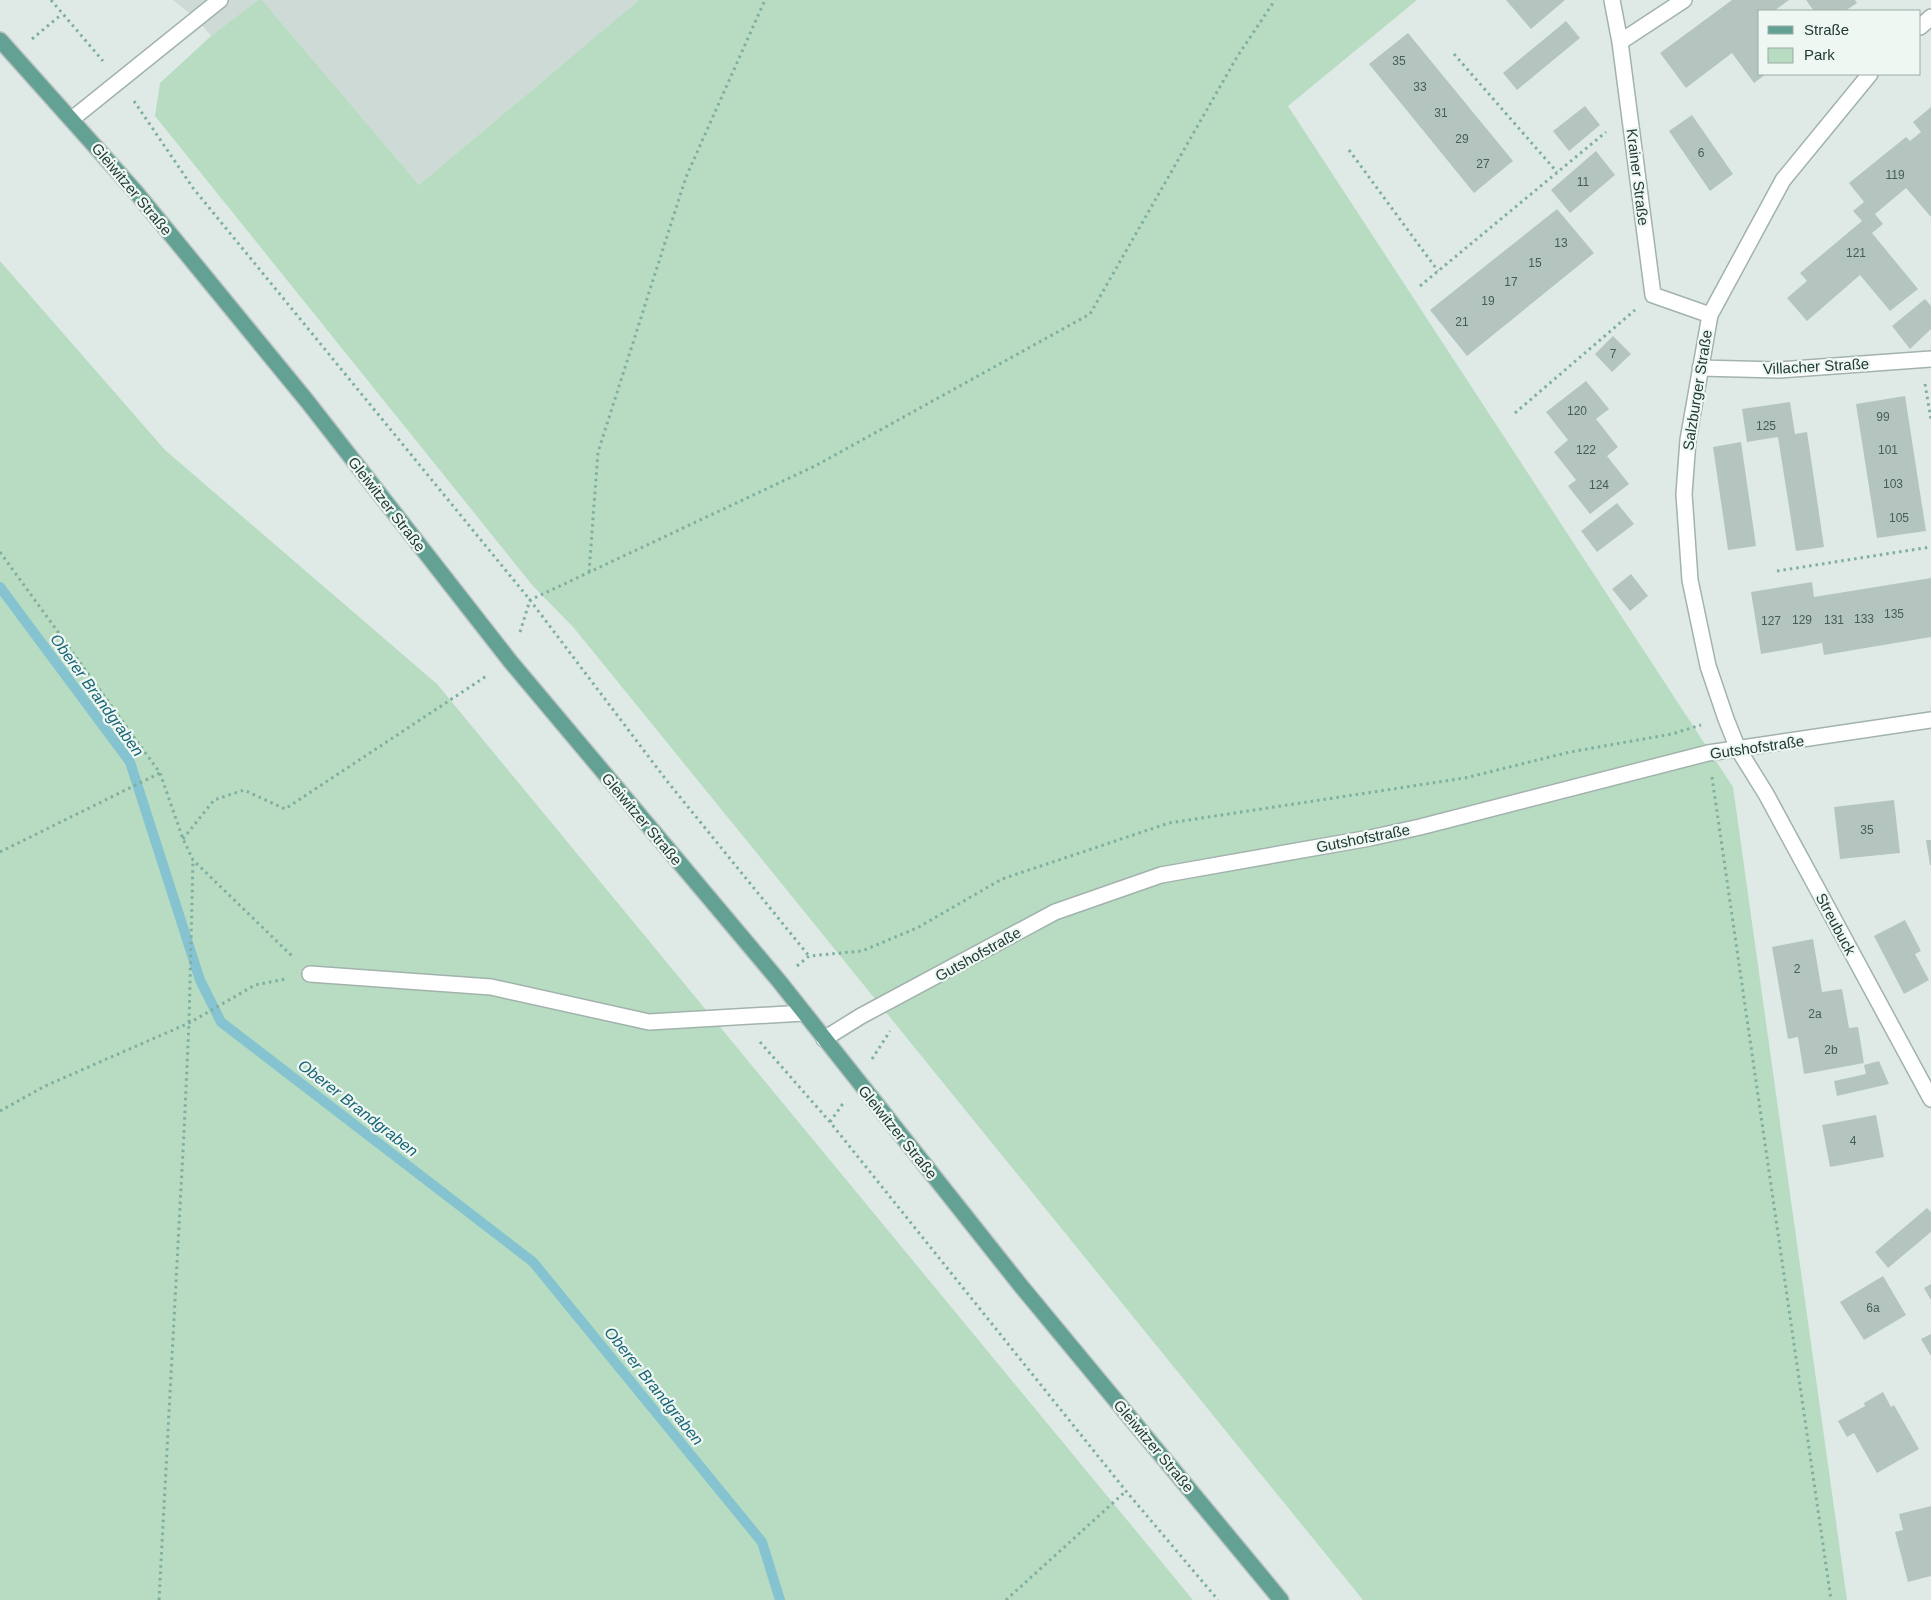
<svg xmlns="http://www.w3.org/2000/svg" width="1931" height="1600" font-family="Arial,sans-serif">
<style>
.built{fill:#cddad5}
.green{fill:#b7dcc2}
.lines{fill:none;stroke-linecap:round;stroke-linejoin:round}
.stream{stroke:#85c3d1;stroke-width:10}
.building{fill:#b4c5bf}
.minor-casing{stroke:#a2b2ad;stroke-width:18}
.major-casing{stroke:#bcc4c2;stroke-width:18}
.path{stroke:#7eafa1;stroke-width:3;stroke-dasharray:2.5 4;stroke-linecap:butt}
.minor{stroke:#fff;stroke-width:15}
.major{stroke:#62a193;stroke-width:15}
.labels{text-anchor:middle;dominant-baseline:central;stroke-width:4.5;stroke-linejoin:round;paint-order:stroke}
.number-label{font-size:12px;fill:#455e57}
.street-label{font-size:15px;fill:#203b34;stroke:#eff7f3}
.water-label{font-size:16px;font-style:italic;fill:#196577;stroke:#eff7f3}
</style>
<rect width="100%" height="100%" fill="#dfeae6"/>
<!-- built -->
<path class="built" d="M173 0H258L211 36 197 19Z
M262 0H639L419 185Z"/>
<!-- green -->
<path class="green" d="M258 0H262L419 185 639 0H1417L1288 106 1733 787 1847 1600H1363L574 628 533 586 155 116 160 83 211 36Z
M0 261 165 450 437 684 1193 1600H0Z"/>
<g class="lines">
<!-- stream -->
<path class="stream" d="M0 587 130 762 200 980 221 1022 533 1262 762 1542 780 1600"/>
</g>
<!-- building -->
<path class="building" d="M1506 0H1565L1531 29Z
M1732 0H1789L1774 11H1760V74H1766L1754 83 1732 53 1686 88 1660 53Z
M1806 0H1855L1857 3 1845 11H1814Z
M1566 21 1580 38 1517 90 1503 73Z
M1408 33 1513 161 1474 193 1369 64Z
M1585 106 1600 125 1569 151 1553 131Z
M1931 107V217L1906 188 1875 214 1883 224 1872 233 1918 289 1890 311 1860 275 1807 321 1787 298 1807 281 1800 273 1862 221 1853 211 1864 202 1849 183 1906 137 1910 141 1921 132 1913 122Z
M1692 115 1733 174 1710 191 1669 131Z
M1596 151 1615 175 1570 213 1551 190Z
M1557 209 1594 253 1467 356 1430 310Z
M1925 299 1931 306V329L1910 349 1892 326Z
M1613 336 1631 354 1612 372 1595 354Z
M1586 381 1609 409 1596 419 1618 447 1607 456 1629 484 1590 514 1568 486 1576 480 1554 452 1568 440 1546 412Z
M1905 396 1926 531 1877 538 1856 404Z
M1790 402 1795 434 1807 432 1824 547 1796 551 1778 437 1747 442 1742 409Z
M1741 442 1756 546 1728 550 1713 447Z
M1617 503 1634 524 1597 552 1581 531Z
M1631 574 1648 596 1630 611 1612 589Z
M1931 578V637L1824 655 1822 643 1761 654 1751 592 1812 582 1814 597Z
M1894 800 1900 853 1840 859 1834 807Z
M1926 840H1931V865H1930Z
M1905 920 1921 951 1915 954 1929 980 1904 994 1874 936Z
M1813 939 1822 992 1842 989 1849 1028 1858 1027 1864 1063 1804 1074 1798 1037 1788 1039 1772 947Z
M1879 1061 1889 1084 1837 1096 1834 1081 1866 1074 1864 1065Z
M1876 1115 1884 1157 1830 1167 1822 1125Z
M1927 1208 1931 1212V1232L1888 1268 1875 1252Z
M1883 1276 1906 1315 1864 1340 1840 1302Z
M1931 1284V1300L1924 1288Z
M1931 1334V1356L1921 1339Z
M1883 1392 1891 1407 1894 1405 1919 1449 1877 1473 1854 1433 1847 1437 1838 1421 1865 1406 1864 1403Z
M1931 1506V1576L1908 1582 1895 1532 1903 1530 1899 1514Z"/>
<g class="lines">
<!-- minor casing -->
<g class="minor-casing">
<path id="minor" d="M1612 0 1620 42 1653 295 1710 315
M1920 27 1931 17
M1620 42 1684 0
M1870 74 1783 180 1710 315 1688 440 1684 494 1690 580 1708 666 1726 719 1738 749 1766 794 1931 1099
M72 119 220 0
M1700 368 1779 370 1931 359
M310 974 491 987 649 1022 804 1013
M824 1039 861 1016 1055 912 1161 875 1370 838 1420 827 1708 753 1931 720"/>
</g>
<!-- major casing -->
<g class="major-casing">
<path id="major" d="M0 40 135 191 307 401 510 661 779 981 1021 1286 1281 1600"/>
</g>
<!-- path -->
<path class="path" d="M51 0 103 61
M32 39 62 14
M1454 54 1557 172
M134 101 193 188 530 600 667 781 809 956
M1349 150 1438 271
M1420 286 1606 132
M1925 384 1931 420
M1515 413 1635 310
M0 552 160 773 183 839 193 860 292 956
M1777 571 1931 547
M589 572 598 452 686 177 765 0
M520 632 530 600 815 466 1090 314 1237 57 1275 0
M1712 777 1831 1600
M183 839 214 800 244 790 285 809 488 675
M0 852 160 773
M797 966 809 956 862 951 917 928 1002 879 1169 823 1465 778 1570 752 1672 734 1701 725
M760 1042 830 1122 1126 1491 1218 1600
M872 1059 890 1031
M0 1111 45 1086 189 1023 255 985 285 979
M830 1122 844 1102
M159 1600 184 1132 189 1023 193 860
M1006 1600 1126 1491"/>
<!-- minor -->
<use href="#minor" class="minor"/>
<!-- major -->
<use href="#major" class="major"/>
</g>
<g class="labels">
<!-- number labels -->
<g class="number-label">
<text x="1399" y="61">35</text>
<text x="1420" y="87">33</text>
<text x="1441" y="113">31</text>
<text x="1462" y="139">29</text>
<text x="1701" y="153">6</text>
<text x="1483" y="164">27</text>
<text x="1895" y="175">119</text>
<text x="1583" y="182">11</text>
<text x="1561" y="243">13</text>
<text x="1856" y="253">121</text>
<text x="1535" y="263">15</text>
<text x="1511" y="282">17</text>
<text x="1488" y="301">19</text>
<text x="1462" y="322">21</text>
<text x="1613" y="354">7</text>
<text x="1577" y="411">120</text>
<text x="1883" y="417">99</text>
<text x="1766" y="426">125</text>
<text x="1586" y="450">122</text>
<text x="1888" y="450">101</text>
<text x="1893" y="484">103</text>
<text x="1599" y="485">124</text>
<text x="1899" y="518">105</text>
<text x="1894" y="614">135</text>
<text x="1864" y="619">133</text>
<text x="1802" y="620">129</text>
<text x="1834" y="620">131</text>
<text x="1771" y="621">127</text>
<text x="1867" y="830">35</text>
<text x="1797" y="969">2</text>
<text x="1815" y="1014">2a</text>
<text x="1831" y="1050">2b</text>
<text x="1853" y="1141">4</text>
<text x="1873" y="1308">6a</text>
</g>
<!-- street labels -->
<g class="street-label">
<text transform="translate(1638 177) rotate(83)">Krainer Straße</text>
<text transform="translate(132 189) rotate(50)">Gleiwitzer Straße</text>
<text transform="translate(1816 366) rotate(-3)">Villacher Straße</text>
<text transform="translate(1697 390) rotate(-81)">Salzburger Straße</text>
<text transform="translate(387 504) rotate(52)">Gleiwitzer Straße</text>
<text transform="translate(1757 747) rotate(-8)">Gutshofstraße</text>
<text transform="translate(642 819) rotate(50)">Gleiwitzer Straße</text>
<text transform="translate(1363 838) rotate(-11)">Gutshofstraße</text>
<text transform="translate(1836 924) rotate(62)">Streubuck</text>
<text transform="translate(978 954) rotate(-29)">Gutshofstraße</text>
<text transform="translate(898 1132) rotate(51)">Gleiwitzer Straße</text>
<text transform="translate(1154 1446) rotate(50)">Gleiwitzer Straße</text>
</g>
<!-- water labels -->
<g class="water-label">
<text transform="translate(97 695) rotate(54)">Oberer Brandgraben</text>
<text transform="translate(358 1108) rotate(38)">Oberer Brandgraben</text>
<text transform="translate(654 1386) rotate(51)">Oberer Brandgraben</text>
</g>
</g>
<!-- legend -->
<rect x="1758" y="10" width="162" height="65" fill="#eff7f3" stroke="#9caca7"/>
<rect x="1768" y="26" width="25" height="8" fill="#62a193" stroke="#9caca7"/>
<text x="1804" y="35" font-size="15" fill="#203b34">Straße</text>
<rect x="1768" y="48" width="25" height="15" fill="#b7dcc2" stroke="#9caca7"/>
<text x="1804" y="60" font-size="15" fill="#203b34">Park</text>
</svg>
